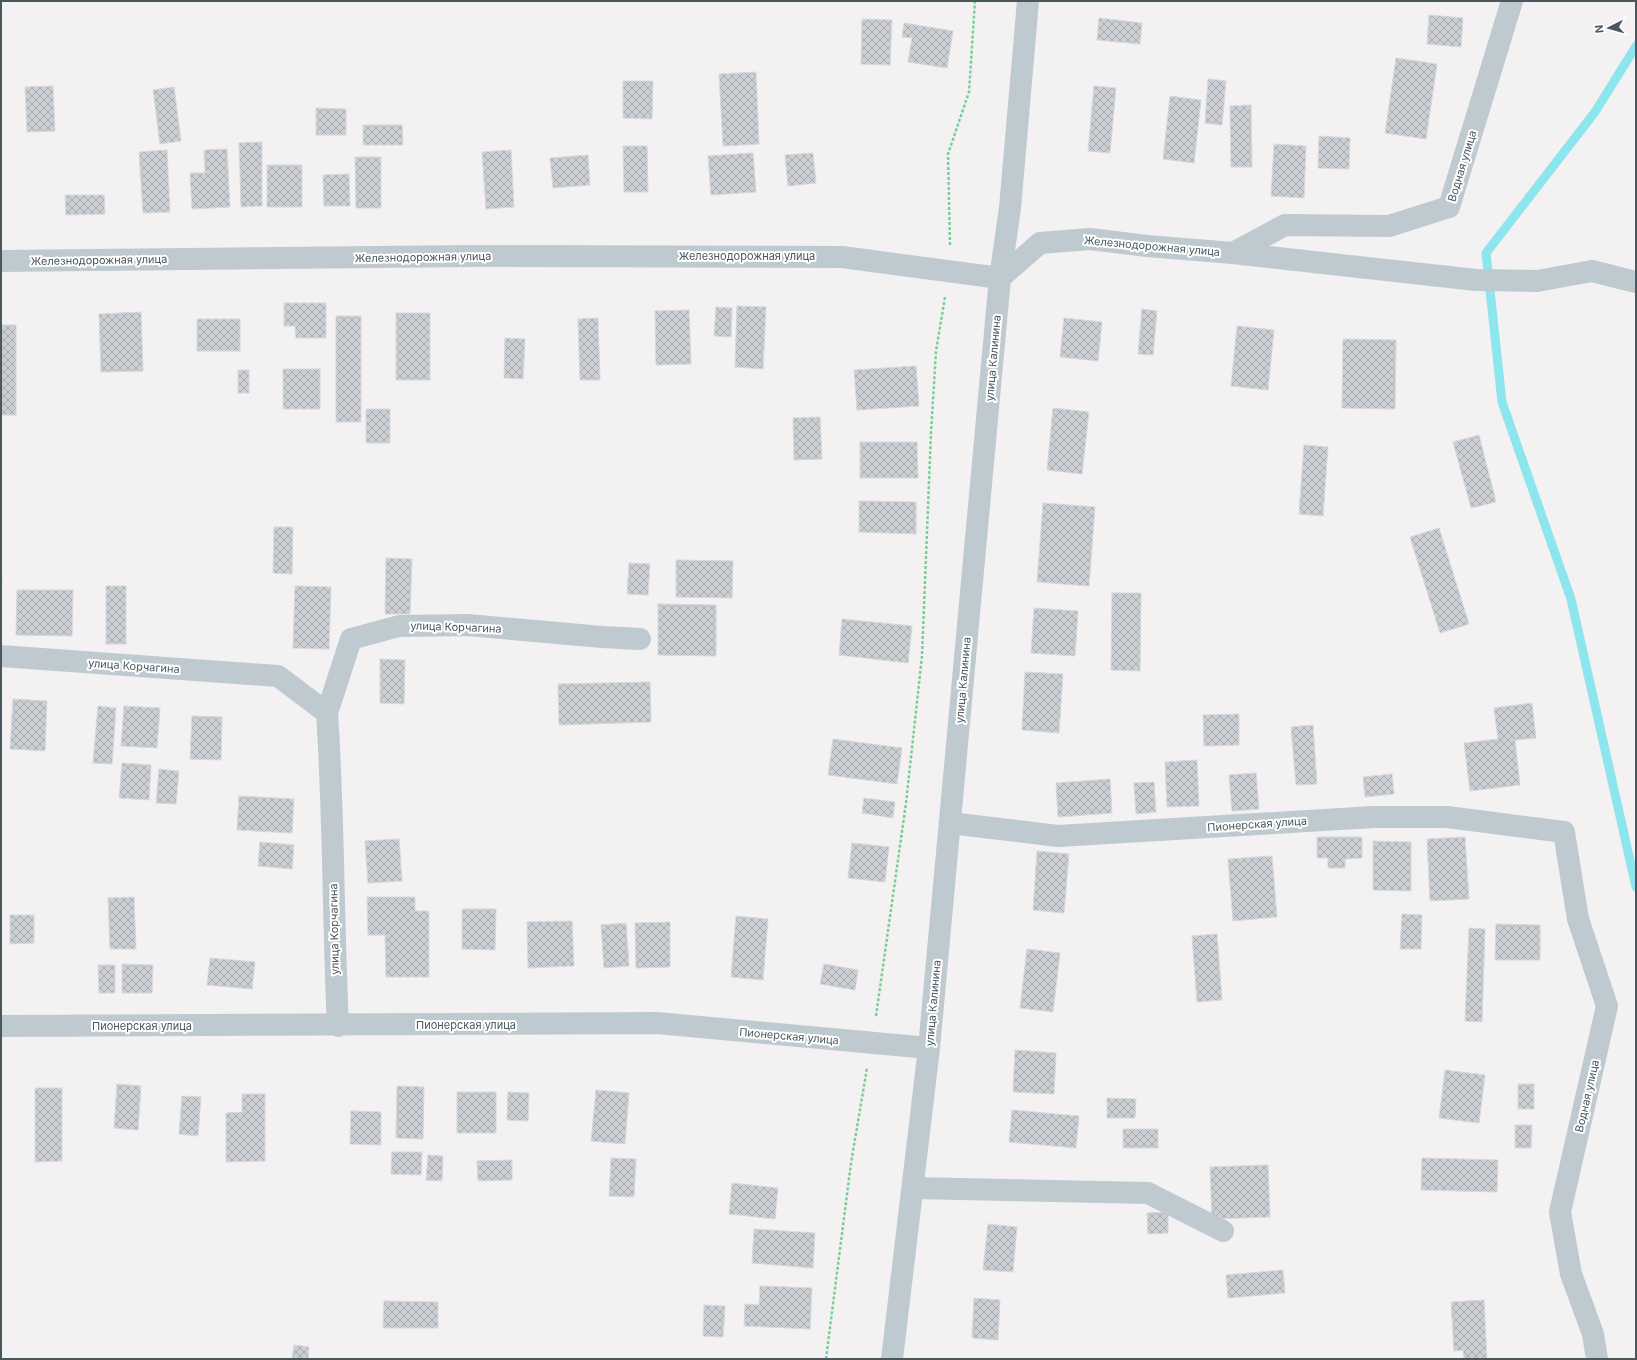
<svg xmlns="http://www.w3.org/2000/svg" width="1637" height="1360" font-family="Inter,sans-serif">
<style>
.lines{fill:none;stroke-linecap:round;stroke-linejoin:round}
.stream{stroke:#8de6ed;stroke-width:9}
.building{fill:url(#building-cross-hatch);stroke:#d5d8dc}
.path{stroke:#78cf98;stroke-width:2.5;stroke-dasharray:3 2;stroke-linecap:butt}
.minor{stroke:#bfcad0;stroke-width:22}
.labels{text-anchor:middle;dominant-baseline:central;stroke-width:4;stroke-linejoin:round;paint-order:stroke}
.street-label{font-size:11px;fill:#49575f;stroke:#fff}
</style>
<defs>
<pattern id="building-cross-hatch" width="8" height="8" patternUnits="userSpaceOnUse"><rect width="8" height="8" fill="#cbcfd3"/><path d="M0 0l8 8M0 8l8-8" fill="none" stroke="#a7abae"/></pattern>
</defs>
<rect width="100%" height="100%" fill="#f3f1f1"/>
<g class="lines">
<!-- stream -->
<path class="stream" d="M1636 46 1595 112 1486 253 1502 402 1571 599 1636 887"/>
</g>
<!-- building -->
<path class="building" d="M1429 15 1463 18 1461 47 1427 44Z
M1099 18 1142 23 1140 44 1097 40Z
M862 19 892 20 890 65 861 64Z
M904 23 953 31 947 68 908 62 912 38 902 37Z
M1396 58 1437 64 1426 139 1385 133Z
M756 72 759 144 723 146 719 74Z
M1208 79 1226 81 1222 125 1205 123Z
M623 81H653L652 119 623 118Z
M53 86 55 131 27 132 25 87Z
M1094 86 1116 88 1110 153 1088 151Z
M174 87 181 141 160 144 153 90Z
M1170 96 1201 100 1194 163 1163 159Z
M1251 105 1252 167H1231L1230 106Z
M316 108 346 109V135H316Z
M363 125H402L403 145H363Z
M1319 136 1350 138 1349 169 1318 168Z
M262 142V206L241 207 239 143Z
M1274 144 1306 146 1304 198 1271 196Z
M623 146H647L648 192H624Z
M227 149 230 207 192 209 190 173H205L204 150Z
M167 150 170 212 143 213 139 152Z
M511 150 514 207 486 209 482 152Z
M753 153 756 192 711 195 708 156Z
M813 153 816 183 788 186 785 155Z
M588 155 590 185 553 188 550 158Z
M355 157H381V208H356Z
M267 165H302V207H267Z
M349 174 350 206H324L323 175Z
M65 195H104L105 214 66 215Z
M284 303H326V338H296L295 326H284Z
M737 306 766 307 763 369 735 367Z
M716 307 732 308 731 337 714 336Z
M1142 309 1157 311 1153 355 1138 354Z
M689 310 691 364 656 365 655 311Z
M141 312 143 371 101 372 99 314Z
M396 313H430V380H396Z
M336 316H361V422H336Z
M598 318 600 380H580L578 319Z
M1064 318 1102 322 1098 361 1060 357Z
M197 319H240V351H197Z
M1 325H16V415H1Z
M1237 326 1274 330 1268 390 1231 386Z
M505 338 525 339 523 379 504 378Z
M1343 339 1396 340 1395 409 1342 408Z
M916 366 919 406 857 410 854 370Z
M283 369H320V409H283Z
M238 370H249V393H238Z
M1053 408 1089 412 1082 474 1047 470Z
M366 409H390V443H366Z
M820 417 822 459 794 460 793 418Z
M1479 435 1496 502 1471 508 1453 442Z
M860 442H917L918 478H860Z
M1304 445 1328 447 1323 516 1299 514Z
M859 501 916 502V534L859 532Z
M1043 503 1095 507 1089 586 1037 582Z
M274 527H293L292 574 273 573Z
M1439 528 1469 624 1440 633 1410 537Z
M386 558 412 559 410 614H385Z
M676 560 733 561 732 598 676 597Z
M629 563 650 564 648 595 627 594Z
M1 576H2L1 603Z
M106 586H126V644H106Z
M295 586 331 587 329 649 293 648Z
M17 590H73L72 636 16 635Z
M1112 593H1141L1140 671 1111 670Z
M658 604 716 605V656L658 655Z
M1034 608 1078 611 1075 656 1031 653Z
M842 619 912 626 908 663 839 655Z
M380 659 405 660 404 704 380 703Z
M1025 672 1063 674 1059 733 1022 730Z
M650 682 651 722 559 725 558 684Z
M13 699 47 701 45 751 10 749Z
M1532 703 1536 738 1515 740 1520 785 1470 791 1464 743 1498 739 1494 708Z
M98 706 116 708 112 764 93 763Z
M124 706 160 708 157 748 121 746Z
M1239 714V745L1204 746 1203 715Z
M192 716 222 717 221 760 190 759Z
M1313 725 1317 784 1296 785 1291 727Z
M833 739 902 748 897 784 828 775Z
M1197 760 1199 806 1167 807 1165 762Z
M122 763 151 765 149 800 119 798Z
M159 769 179 771 176 804 156 803Z
M1256 773 1259 809 1232 811 1229 775Z
M1392 774 1394 794 1365 797 1363 777Z
M1110 779 1112 813 1058 817 1056 783Z
M1154 782 1156 812 1136 814 1134 783Z
M239 796 294 799 292 833 237 830Z
M864 798 895 802 893 818 862 813Z
M1317 837H1362V858L1345 859V868H1328V858H1317Z
M1465 837 1469 899 1430 901 1427 839Z
M399 839 402 881 368 883 365 841Z
M1373 841 1411 842V891L1373 890Z
M260 842 294 845 292 869 258 866Z
M852 843 889 847 885 882 848 878Z
M1037 851 1069 854 1064 913 1033 910Z
M1272 856 1277 917 1233 921 1228 859Z
M134 897 136 949H110L108 898Z
M367 897H415V911H429V977H386L385 935H368Z
M462 909H496L495 950 462 949Z
M1402 914 1422 915 1421 949H1400Z
M10 915H34V943L10 944Z
M736 916 768 919 763 980 731 977Z
M572 921 574 966 528 968 527 922Z
M670 922V967L636 968 635 923Z
M626 923 629 966 604 968 601 925Z
M1496 924 1540 925V960H1495Z
M1469 928 1485 929 1482 1022 1465 1021Z
M1217 934 1222 1000 1197 1002 1192 936Z
M1027 949 1060 953 1053 1012 1020 1008Z
M210 958 255 962 252 989 207 985Z
M122 964 153 965 152 993H122Z
M824 964 858 970 855 990 820 984Z
M98 965H115V993H99Z
M1015 1050 1056 1053 1054 1094 1013 1092Z
M1445 1070 1485 1075 1479 1123 1439 1118Z
M117 1084 141 1086 138 1130 114 1128Z
M1518 1084H1534V1109H1518Z
M397 1086 424 1087 423 1139 396 1138Z
M35 1088H62V1161L35 1162Z
M596 1090 629 1093 625 1144 591 1141Z
M457 1092H496V1133H457Z
M508 1092 529 1093 528 1121 507 1120Z
M242 1094H265V1161L226 1162V1113L242 1112Z
M182 1096 201 1097 198 1136 179 1134Z
M1107 1098 1136 1099 1135 1118H1107Z
M1012 1110 1079 1116 1076 1148 1009 1142Z
M351 1111 381 1112V1145L350 1144Z
M1515 1125H1532L1531 1148H1515Z
M1123 1129H1158V1148H1123Z
M392 1152H422L421 1175 391 1174Z
M428 1155 443 1156 442 1181 426 1180Z
M611 1158 636 1159 634 1197 609 1196Z
M1422 1158 1498 1160 1497 1192 1421 1190Z
M512 1160V1180L478 1181 477 1161Z
M1268 1165 1270 1217 1212 1219 1210 1167Z
M732 1183 778 1188 775 1219 729 1214Z
M1168 1212V1233L1148 1234 1147 1213Z
M988 1224 1017 1227 1013 1272 983 1270Z
M754 1229 815 1233 813 1268 752 1263Z
M1283 1270 1285 1293 1228 1298 1226 1275Z
M760 1286 812 1288 810 1329 744 1326 745 1304 759 1305Z
M974 1298 1000 1300 998 1340 972 1338Z
M1484 1300 1487 1359H1464L1463 1350 1454 1351 1451 1302Z
M384 1301 438 1302V1328H383Z
M704 1305 725 1306 723 1337 703 1336Z
M294 1345 309 1347 308 1359H292Z"/>
<g class="lines">
<!-- path -->
<path class="path" d="M950 245 948 154 969 92 975 1
M876 1016 906 803 922 656 931 433 936 351 945 297
M826 1359 851 1163 867 1068"/>
<!-- minor -->
<path class="minor" d="M1233 253 1285 225 1389 226 1449 207 1512 1
M1 261 473 256 842 257 1000 278 1040 243 1090 239 1147 246 1233 253 1476 280 1537 281 1592 271 1636 282
M1 656 278 676 327 713C334 817 333 922 338 1026
M327 713 351 639 399 626 468 625 602 637 640 639
M950 823 1058 836 1374 817H1447L1564 832 1578 919 1607 1006 1560 1212 1571 1274 1593 1334 1597 1359
M1 1026 657 1023 929 1048
M913 1188 1148 1193 1223 1231
M892 1359 929 1048 1000 278 1010 208 1028 1"/>
</g>
<g class="labels">
<!-- street labels -->
<g class="street-label">
<text transform="translate(1462 166) rotate(-73)">Водная улица</text>
<text transform="translate(1152 246) rotate(5)">Железнодорожная улица</text>
<text x="747" y="256">Железнодорожная улица</text>
<text transform="translate(423 257) rotate(-1)">Железнодорожная улица</text>
<text transform="translate(99 260) rotate(-1)">Железнодорожная улица</text>
<text transform="translate(993 358) rotate(-85)">улица Калинина</text>
<text transform="translate(456 627) rotate(2)">улица Корчагина</text>
<text transform="translate(134 666) rotate(4)">улица Корчагина</text>
<text transform="translate(963 680) rotate(-85)">улица Калинина</text>
<text transform="translate(1257 824) rotate(-4)">Пионерская улица</text>
<text transform="translate(334 929) rotate(-91)">улица Корчагина</text>
<text transform="translate(933 1003) rotate(-85)">улица Калинина</text>
<text x="466" y="1025">Пионерская улица</text>
<text x="142" y="1026">Пионерская улица</text>
<text transform="translate(789 1036) rotate(5)">Пионерская улица</text>
<text transform="translate(1587 1096) rotate(-77)">Водная улица</text>
</g>
</g>
<!-- border -->
<rect width="1637" height="1360" fill="none" stroke="#49575f" stroke-width="4"/>
<!-- north arrow -->
<g transform="translate(1609 28) rotate(264)" stroke="#ffffff" stroke-width="3" paint-order="stroke">
<path d="M0-3L7 15L0 10L-7 15Z" fill="#49575f"/>
<text y="-6" font-size="11" font-weight="bold" text-anchor="middle" fill="#49575f">N</text>
</g>
</svg>
